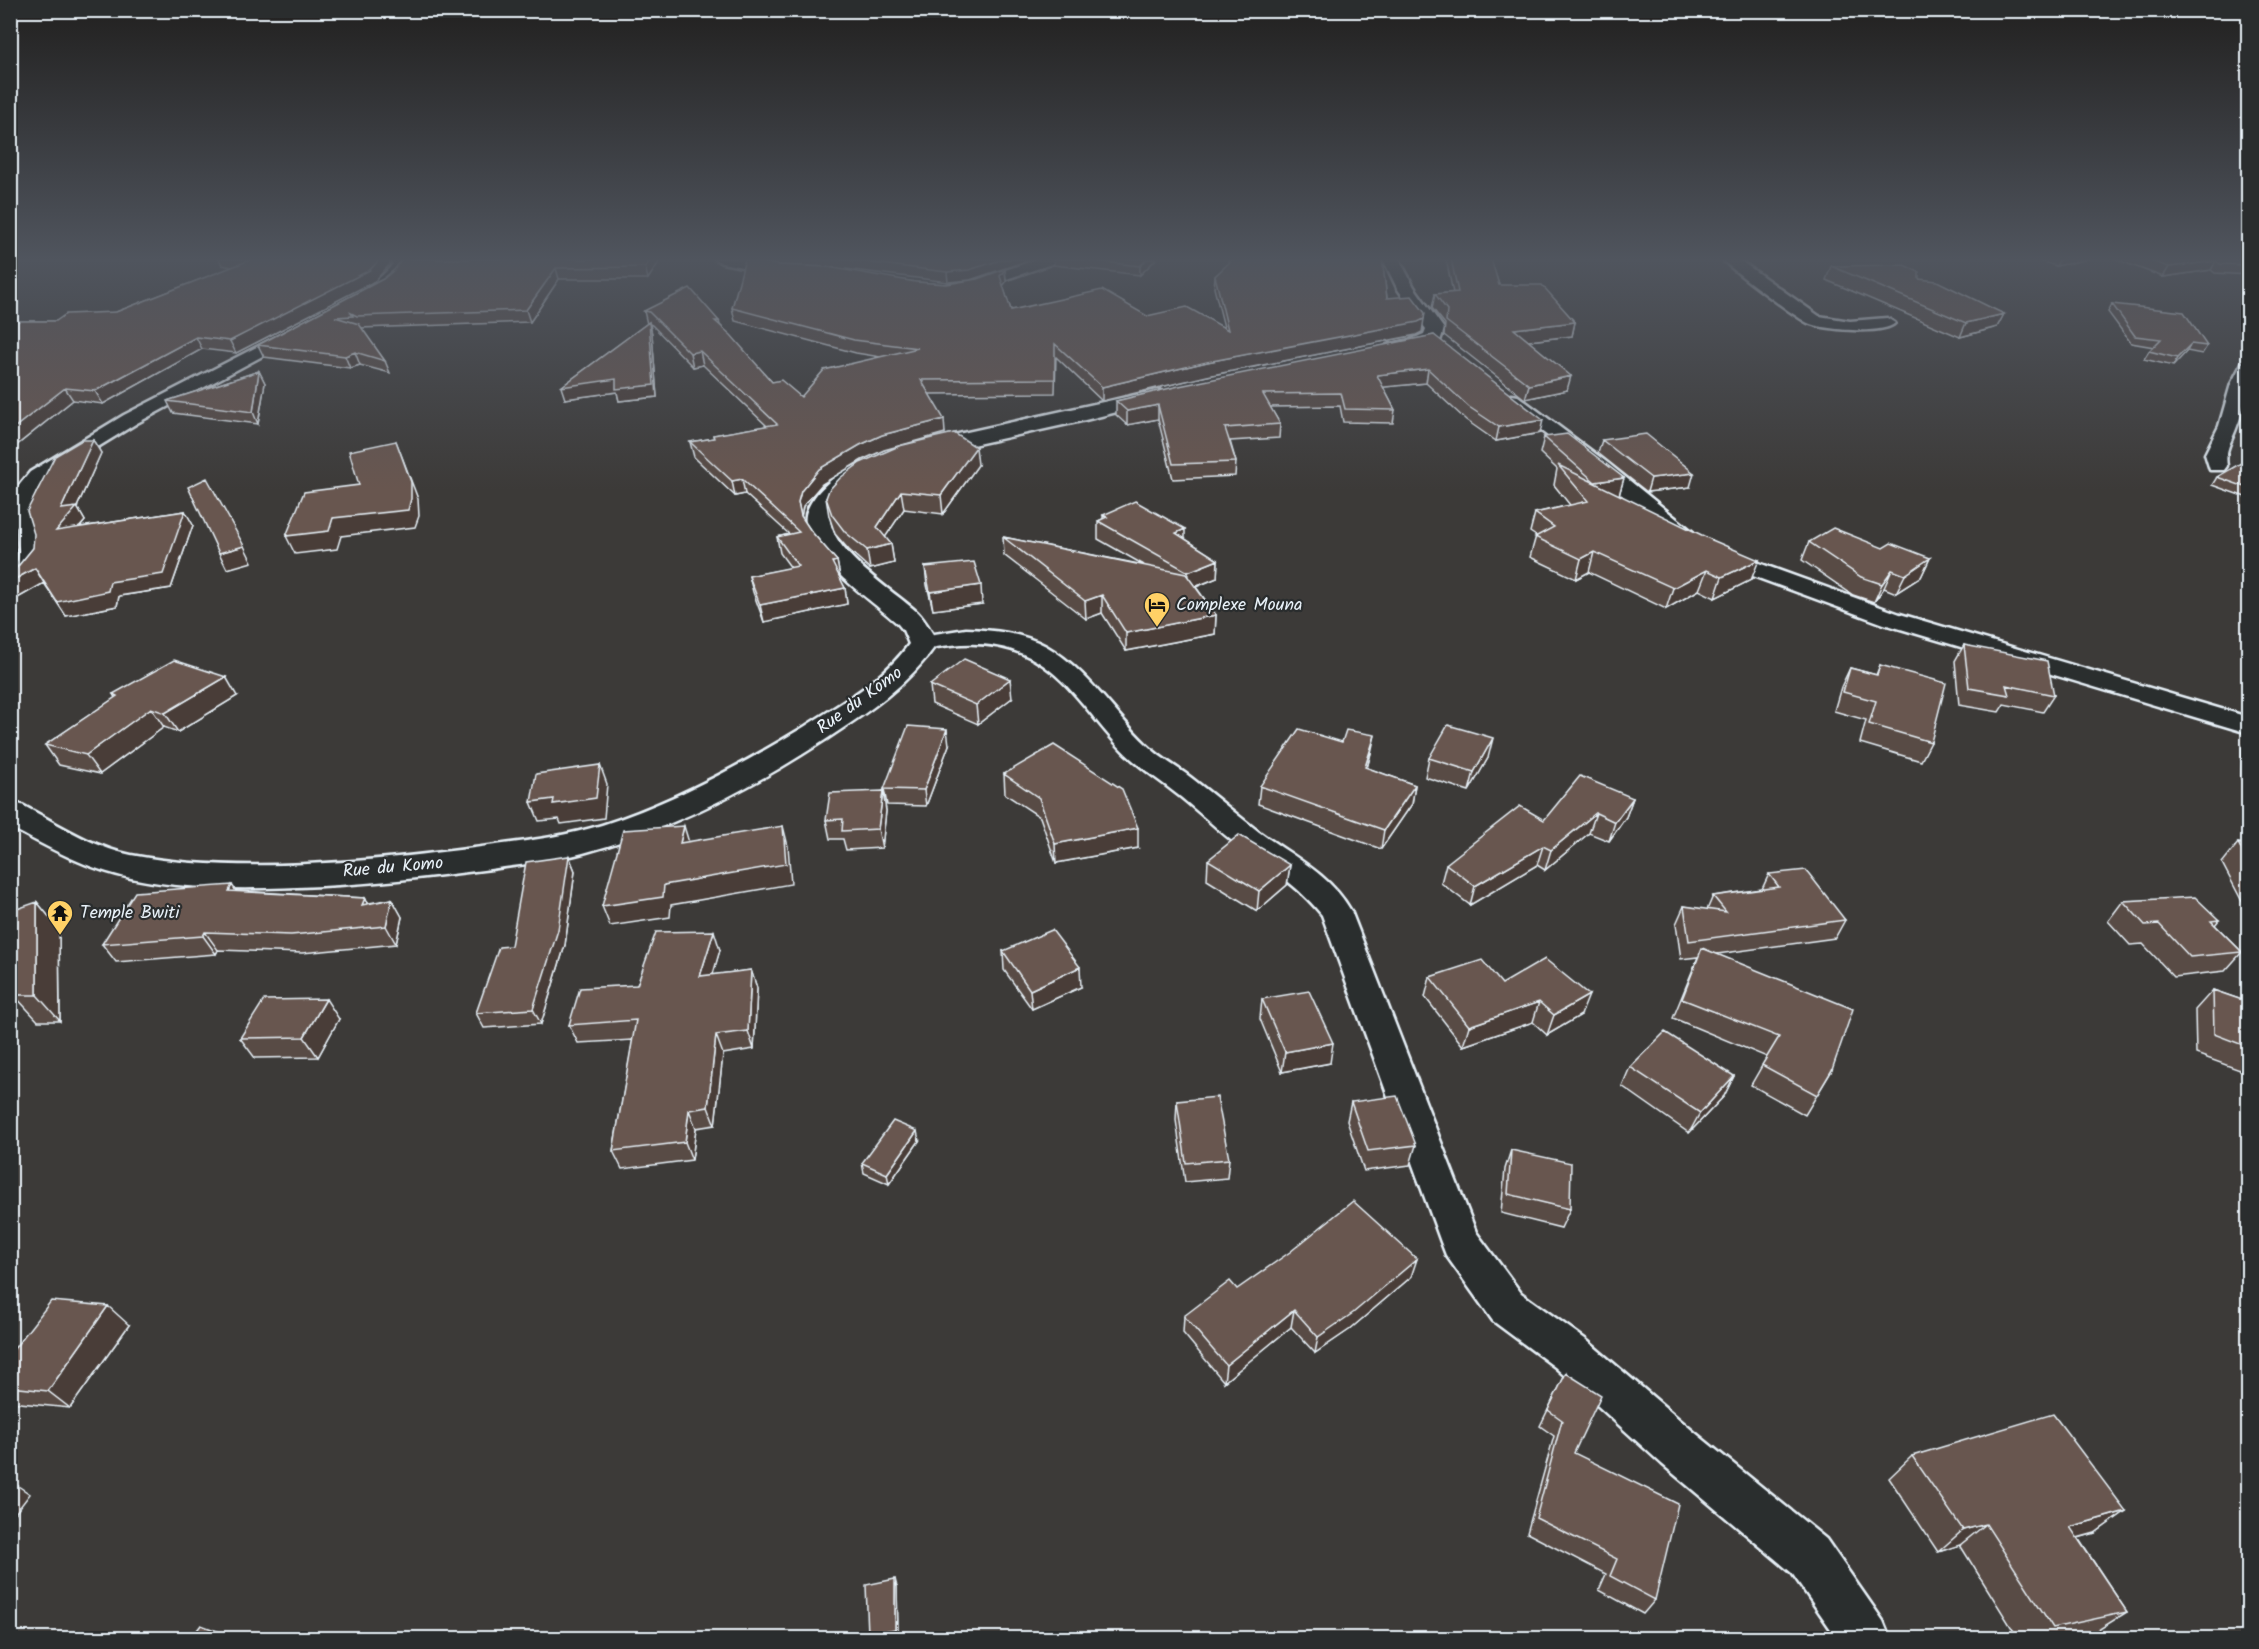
<svg xmlns="http://www.w3.org/2000/svg" width="2259" height="1649" font-family="Kalam,sans-serif">
<style>
.lines{fill:none;stroke-linecap:round;stroke-linejoin:round}
.street-casing{stroke:#e8f1f8;stroke-width:5}
.secondary-casing{stroke:#e8f1f8;stroke-width:5}
.street{fill:#2a2d2e;fill-rule:evenodd}
.secondary{fill:#2a2d2e;fill-rule:evenodd}
.wall{fill:#594b44;stroke:#e8f1f8;stroke-width:1.5}
.shaded-wall{fill:#483d37;stroke:#e8f1f8;stroke-width:1.5}
.building{fill:#67574f;stroke:#e8f1f8;stroke-width:1.5}
.labels{text-anchor:middle;dominant-baseline:central;stroke-width:4.5;stroke-linejoin:round;paint-order:stroke}
.poi-label{font-size:18px;fill:#e8f1f8;stroke:#2a2d2e;text-anchor:start}
.street-label{font-size:18px;fill:#e8f1f8;stroke:#2a2d2e}
</style>
<rect width="100%" height="100%" fill="#3c3a38"/>
<filter id="ink" filterUnits="userSpaceOnUse"><feTurbulence type="fractalNoise" baseFrequency=".0167" numOctaves="2"/><feDisplacementMap in="SourceGraphic" scale="12" xChannelSelector="R" yChannelSelector="G"/><feConvolveMatrix kernelMatrix="1 2 1 2 8 2 1 2 1" color-interpolation-filters="sRGB"/></filter>
<g filter="url(#ink)">
<g class="lines">
<!-- street casing -->
<g class="street-casing">
<path id="street" d="M390 259H404L407 264C399 276 386 297 369 293L366 290C375 280 385 275 393 264Z
M715 259H743L788 268 790 271 783 275 722 263Z
M1038 259H1059L1057 262 974 290H964L961 287 964 284Z
M1722 259H1738L1819 316 1850 321 1887 318 1895 323C1885 335 1823 330 1808 323 1797 318 1729 268 1722 259Z
M294 328 300 330 302 333 300 336 137 423 44 480C14 512 59 541 29 578 23 584 19 589 10 592V571L18 560 19 551 13 515V497L17 488 30 472 124 415Z
M2248 362C2250 383 2245 406 2237 426 2232 441 2224 450 2227 466L2224 470H2210L2205 454 2219 426 2231 384 2242 363Z
M1512 395 1518 396 1609 464 1693 532 1696 537 1693 542 1685 543 1677 542 1595 472 1506 404 1503 400 1506 396Z
M1720 549 1900 614 2248 717V733L1884 624 1712 561 1709 556 1712 551Z
M966 629C993 630 1022 633 1046 646 1088 670 1112 712 1147 745 1161 759 1179 768 1194 780 1216 797 1237 815 1259 832 1292 856 1330 874 1351 911L1476 1232 1521 1293 1585 1339 1694 1432 1826 1539 1883 1621 1890 1638H1837L1792 1573 1662 1464 1555 1367 1493 1321 1446 1255 1441 1242 1322 915C1295 882 1272 871 1239 846 1216 829 1196 808 1173 791 1151 774 1132 762 1114 741 1086 710 1062 670 1023 654 1000 644 976 642 951 645 939 646 928 650 916 647L912 642 916 637Z"/>
</g>
<!-- secondary casing -->
<g class="secondary-casing">
<path id="secondary" d="M1383 259H1399L1414 287 1444 329 1440 341C1424 348 1404 357 1387 353L1384 349 1387 345 1410 340 1424 334 1426 329 1397 288Z
M1158 390 1165 392 1168 396 1165 400 1077 422 922 456 914 454 911 449 914 444 922 442Z
M862 463 870 465 873 470C863 485 840 488 832 506 816 544 893 590 917 612 926 621 931 632 938 642 908 686 868 712 825 740 750 789 670 830 583 853 550 862 517 865 483 870 430 877 376 883 322 886 258 889 194 891 131 878 87 869 49 848 10 827V802L22 805C56 823 92 847 131 855 235 875 369 862 474 848 517 842 560 838 602 825 673 802 740 766 804 727 841 703 883 681 909 644L903 630 898 624C871 599 811 561 806 523 804 512 811 502 817 494 828 481 845 468 862 463Z"/>
</g>
<!-- street -->
<use href="#street" class="street"/>
<!-- secondary -->
<use href="#secondary" class="secondary"/>
</g>
<!-- wall -->
<path class="wall" d="M219 259H389L390 264 375 281 236 353 202 349 103 404 73 400 11 450 13 453 10 456V321H56L116 312 232 267 222 265Z
M661 259 648 279H559L530 322 361 328 385 361 390 373 360 365 350 368 264 357 258 345 383 279 394 270Z
M753 259H1032L970 280 977 279 1005 269 1006 282 1003 286 1011 310 1147 316 1224 327 1214 288 1215 276 1229 263V259H1382L1387 298 1422 332 1416 335 1207 376 1102 401 1056 357 1055 393 929 394 945 433 884 450 862 460 822 484 803 506 801 516 811 531 837 561 840 577H839L845 588 847 604 764 622 753 592 749 576 791 568 780 553 777 537 789 534 745 494 735 496 694 457 690 442 714 438 713 435 767 426 703 365 693 367 652 325 650 324 652 334 657 397 619 401 617 392 565 399 647 324 644 311 719 321 720 325 772 382 801 397 881 357 856 353 735 321 732 308 778 265 916 282 947 284 969 280 948 282 830 267 781 265Z
M1054 259H1156L1140 275 1054 265Z
M1446 259H1491L1499 285 1575 322 1572 336 1528 341 1567 390 1525 399 1444 335 1445 324 1432 308 1435 294 1453 293Z
M2033 259H2089L2056 266Z
M2115 259H2248V275L2215 273 2211 270 2163 277Z
M1831 266 1919 279 2004 314 1997 327 1960 337 1826 280Z
M2112 304 2207 346 2202 354 2187 351 2173 366 2144 359 2149 351 2154 347 2131 343 2108 312Z
M1434 335 1540 433 1496 441 1466 420 1426 383 1383 387 1395 410 1393 423 1343 422 1340 406 1270 407 1280 424 1279 438 1230 441 1236 462 1235 476 1173 479 1158 419 1127 425 1116 415V401Z
M259 371 265 383 258 424 173 413 167 401Z
M1544 437 1624 478 1619 495 1751 580 1715 598 1699 590 1666 609 1589 572 1576 579 1530 557 1536 536 1530 532 1535 513 1570 505 1554 485 1557 469 1540 453Z
M93 440 101 453 77 507 85 521 80 527 185 511 193 525 171 588 119 596 117 606 66 616 44 583 16 599H10V576L33 548Z
M1602 440 1690 487 1647 492 1598 453Z
M2248 459V498L2212 485 2217 477Z
M978 465 943 514 904 509 885 537 891 544 894 563 870 569 849 550 835 534 829 516 826 498Z
M1103 515 1185 539 1218 560 1217 578 1196 587 1216 615 1215 634 1126 651 1102 613 1086 619 1004 555 1003 537 1144 565 1098 539V521L1103 519Z
M1809 542 1883 548 1930 558 1921 577 1896 593 1884 588 1874 602 1853 595 1802 560Z
M925 567 982 604 933 610 927 585Z
M1964 645 2054 695 2043 712 2004 704 1999 712 1959 705 1955 661Z
M1880 665 1931 742 1921 761 1860 743 1866 720 1834 711 1841 687 1850 668 1876 675Z
M930 685 1012 698 978 724 932 704Z
M113 694 237 696 178 732 164 727 100 774 59 765 45 745 115 698Z
M2248 739V781L2241 779 2242 748Z
M949 745 926 806 887 805 884 789Z
M1371 753 1367 768 1415 785 1412 804 1381 849 1258 804 1260 786Z
M1429 758H1488L1469 791 1425 777Z
M1004 774 1138 848 1056 863 1040 817 1005 794Z
M883 791 886 811 882 848 846 850 843 839H830L826 820Z
M1633 798 1626 817 1609 841 1589 833 1545 870 1537 865 1470 905 1441 883 1446 864 1544 820Z
M2238 843 2248 845V910L2246 909 2222 863Z
M569 856 575 871 565 945 541 1024 484 1028 476 1013 511 946Z
M1208 860 1290 865 1287 885 1257 911 1207 880Z
M1769 874 1845 920 1835 938 1717 954 1832 1070 1805 1115 1751 1085 1767 1057 1673 1018 1698 957 1681 959 1676 924 1684 906 1707 910 1713 896 1762 889Z
M236 891 365 898 369 903 392 899 402 917 396 944 302 953 218 950 216 954 116 962 102 944Z
M2123 901 2219 920 2215 925 2242 952 2225 971 2174 977 2143 944 2130 945 2108 921Z
M37 902 59 929 60 1021H38L14 995Z
M720 950 712 975 751 970 757 988 754 1049 723 1054 715 1125 696 1128 692 1160 622 1169 613 1151 633 1040 578 1043 569 1025 637 985Z
M1003 951 1081 987 1032 1009 1004 970Z
M1430 977 1502 984 1581 1015 1547 1035 1533 1022 1463 1046 1425 997Z
M2213 990 2248 1002V1073L2196 1054 2195 1010Z
M1262 999 1330 1063 1282 1072 1260 1019Z
M339 1019 318 1057 255 1058 240 1038Z
M1630 1067 1734 1076 1724 1096 1689 1133 1622 1086Z
M1177 1101 1229 1159 1227 1178 1185 1182 1176 1120Z
M1351 1102 1416 1145 1410 1165 1364 1171 1347 1121Z
M919 1141 889 1184 864 1173 862 1163Z
M1511 1150 1570 1209 1561 1228 1501 1213 1505 1169Z
M1411 1277 1349 1330 1315 1353 1291 1327 1224 1382 1183 1333 1184 1316 1237 1289Z
M129 1325 70 1408 10 1402V1354Z
M1566 1373 1574 1453 1655 1600 1643 1614 1599 1590 1606 1574 1527 1533 1554 1436 1540 1426Z
M1912 1456 2126 1511 2095 1533 2078 1538 2127 1612 2095 1632 2063 1638H2018L1960 1545 1938 1552 1889 1478Z
M897 1587 898 1636 884 1638H870L868 1634Z"/>
<!-- shaded-wall -->
<path class="shaded-wall" d="M380 259H389L390 264 375 281 236 353 230 341Z
M651 259H661L648 279 645 267Z
M1004 259H1032L970 280 948 282 947 272Z
M1147 259H1156L1140 275V266Z
M2060 259H2089L2056 266Z
M2216 261 2211 270 2163 277 2169 267Z
M556 268 559 279 530 322 526 310Z
M1005 269 1006 282 1000 289V276Z
M2004 314 1997 327 1960 337 1966 323Z
M1424 319 1422 332 1416 335 1207 376 1102 401V387L1207 362Z
M649 322 652 334 657 397 619 401 617 392 565 399 561 387Z
M1575 322 1572 336 1511 343 1514 329Z
M196 337 202 349 103 404 95 391Z
M2191 344 2187 351 2173 366 2177 358Z
M700 351 703 365 693 367 690 353Z
M355 352 360 365 350 368 345 356Z
M1428 369 1426 383 1375 388 1377 375Z
M259 371 265 383 258 424 253 412Z
M1571 376 1567 390 1525 399 1529 385Z
M65 388 73 400 11 450 13 453 10 456V431Z
M1158 405V419L1127 425V411Z
M944 419 945 433 884 450 862 460 822 484 803 506 801 518 798 502 801 491 819 469 860 445 882 435Z
M1543 420 1540 433 1496 441 1499 427Z
M93 440 101 453 77 507 85 521 64 545 56 531 61 509Z
M396 441 418 499 419 516 415 527 341 536 337 549 295 554 286 536 333 518Z
M976 447 978 465 943 514 941 495Z
M1694 473 1690 487 1647 492 1651 478Z
M1624 478 1619 495 1590 499 1595 482Z
M742 479 745 494 735 496 732 481Z
M901 491 904 509 880 545 877 527Z
M185 511 193 525 171 588 119 596 117 606 66 616 57 602 110 582Z
M10 519 16 528 17 547 14 558 10 565Z
M1185 529V546L1176 533Z
M891 544 894 563 870 569 867 550Z
M244 546 252 562 227 569 219 553Z
M1594 552 1589 572 1576 579 1581 559Z
M1930 558 1921 577 1896 593 1905 575Z
M1218 560 1217 578 1187 590 1188 572Z
M1759 560 1751 580 1715 598 1722 577Z
M837 561 840 577 835 578 832 562Z
M35 568 44 583 16 599 10 590V582Z
M1707 570 1699 590 1666 609 1673 588Z
M1892 570 1884 588 1874 602 1882 584Z
M981 585 982 604 933 610 930 592Z
M845 588 847 604 764 622 760 605Z
M1102 595V613L1086 619 1085 601Z
M1216 615 1215 634 1126 651V633Z
M226 677 237 696 178 732 165 713Z
M1010 679 1012 698 978 724 976 705Z
M151 708 164 727 100 774 86 755Z
M947 729 949 745 926 806 924 790Z
M1375 735 1371 753 1362 786 1365 767Z
M1493 738 1488 758 1469 791 1474 772Z
M600 765 607 784 604 818 561 824 559 819 539 821 531 802Z
M1415 785 1412 804 1381 849 1384 830Z
M883 791 886 811 882 848 878 829Z
M1633 798 1626 817 1609 841 1615 822Z
M1596 813 1589 833 1545 870 1551 850Z
M684 826 690 846 680 843Z
M783 826 788 846 791 884 671 905 670 917 610 926 602 906 664 885Z
M1138 828V848L1056 863 1055 844Z
M1543 846 1537 865 1470 905 1475 886Z
M569 856 575 871 565 945 541 1024 533 1009Z
M1290 865 1287 885 1257 911 1259 891Z
M232 885 244 903 229 891Z
M365 898 375 915 362 905Z
M392 899 402 917 396 944 386 926Z
M37 902 59 929 60 1021 37 995Z
M714 931 720 950 707 995 700 976Z
M205 932 218 950 216 954 203 936Z
M1080 967 1081 987 1032 1009 1030 990Z
M751 970 757 988 754 1049 748 1031Z
M1589 995 1581 1015 1547 1035 1554 1015Z
M326 999 339 1019 318 1057 304 1037Z
M1539 1002 1533 1022 1463 1046 1469 1026Z
M716 1035 723 1054 715 1125 708 1107Z
M1333 1043 1330 1063 1282 1072 1285 1052Z
M1734 1076 1724 1096 1689 1133 1700 1113Z
M689 1110 696 1128 692 1160 685 1142Z
M917 1131 919 1141 889 1184 887 1174Z
M1417 1259 1411 1277 1349 1330 1315 1353 1318 1337Z
M108 1306 129 1325 70 1408 48 1391Z
M1294 1310 1291 1327 1224 1382 1226 1365Z
M18 1486 30 1494 10 1520V1495Z
M2126 1511 2095 1533 2041 1548 2070 1527Z
M1986 1524 1960 1545 1938 1552 1963 1530Z
M895 1579 897 1587 898 1636 895 1629Z"/>
<!-- building -->
<path class="building" d="M245 259H380L370 270 230 341 196 337 95 391 65 388 10 431V321H56L66 314 116 312 250 260Z
M402 259H651L645 267 556 268 526 310 357 316 351 313 353 316 335 317 359 324 385 361 355 352 345 356 258 345 383 279 394 270Z
M745 259 778 265 828 267 916 282 947 284 977 279 1005 269 1000 276 1011 310 1102 290 1147 316 1187 307 1228 330 1215 276 1233 259H1382L1387 298 1412 296 1425 313 1424 319 1418 322 1207 362 1102 387 1055 344V379L921 380 944 419 882 435 860 445 819 469 801 491 798 502 801 516 811 531 837 561 832 562 845 588 760 605 749 576 798 566 777 537 799 532 742 479 732 481 690 442 714 438 713 435 777 424 700 351 690 353 649 312 644 311 690 288 719 321H715L731 335 772 382 781 380 801 397 824 370 918 348 854 340 732 308Z
M839 259H1004L969 270 947 272Z
M1076 259H1147L1140 266Z
M1451 259H1491L1499 285H1542L1575 322 1514 329 1571 376 1529 385 1446 321 1447 310 1435 294 1458 292Z
M2145 259H2248V265L2220 264 2216 261 2169 267Z
M1904 265 1919 272V279L1937 281 2004 314 1966 323 1831 266Z
M2112 304 2184 312 2207 346 2191 344 2177 358 2149 351 2161 339 2135 336Z
M649 322 654 385 616 389V379L561 387Z
M1434 335 1543 420 1499 427 1469 407 1428 369 1377 375 1395 410 1345 409 1341 393 1263 394 1280 424 1225 428 1236 462 1173 464 1158 405 1127 411 1116 401 1179 386Z
M259 371 253 412 167 401Z
M954 433 976 447 941 495 901 491 877 527 891 544 867 550 845 532 832 515 826 498 829 490 840 478 860 463 899 446 932 438Z
M1567 434 1624 478 1595 482 1544 437Z
M1646 434 1694 473 1651 478 1602 440Z
M82 440H93L61 509 77 507 56 531 185 511 163 574 110 582 108 591 57 602 35 568 10 582V576L33 548 34 534 27 511 55 456Z
M396 441 411 482V499L408 510 333 518 329 531 286 536 304 492 359 485 349 451Z
M2248 459V488L2217 477Z
M1558 465 1712 540 1759 560 1722 577 1707 570 1673 588 1594 552 1581 559 1535 537 1554 527 1535 513 1588 501Z
M207 478 244 546 219 553 188 487Z
M1135 501 1185 529 1176 533 1218 560 1188 572 1098 521 1107 517 1103 515Z
M1833 528 1883 548 1891 543 1930 558 1905 575 1892 570 1882 584 1861 577 1809 542Z
M1003 537 1186 574 1216 615 1126 633 1102 595 1085 601Z
M974 562 981 585 930 592 925 567Z
M1964 645 2047 661 2054 695 2006 685 2009 695 1969 688Z
M964 659 1010 679 976 705 930 685Z
M174 660 226 677 165 713 151 708 86 755 45 745 117 696 113 694Z
M1880 665 1946 683 1931 742 1869 724 1876 701 1843 692 1850 668 1877 675Z
M1448 725 1493 738 1474 772 1429 758Z
M908 726 947 729 924 790 884 789Z
M1299 729 1342 742 1346 730 1375 735 1365 767 1415 785 1384 830 1260 786Z
M1054 745 1122 789 1138 828 1055 844 1039 798 1004 774Z
M600 765 596 798 553 804 554 799 531 802 536 774Z
M1580 776 1633 798 1615 822 1596 813 1551 850 1543 846 1475 886 1446 864 1520 806 1544 820Z
M883 791 878 829 842 831 843 819 826 820 830 793Z
M684 826 680 843 783 826 786 864 664 885 663 897 602 906 623 830Z
M1239 835 1290 865 1259 891 1208 860Z
M2238 843 2248 845V862Z
M569 856 558 930 533 1009 476 1013 499 947 511 946 526 862Z
M1806 870 1845 920 1689 941 1684 906 1726 912 1713 896 1779 887 1769 874Z
M232 885 229 891 365 898 362 905 392 899 386 926 291 935 205 932 203 936 102 944 135 892Z
M2195 897 2219 920 2211 921 2242 952 2190 957 2159 924 2145 925 2123 901Z
M37 902V995H14L11 911Z
M1052 930 1080 967 1030 990 1003 951Z
M714 931 700 976 751 970 748 1031 716 1035 708 1107 689 1110 685 1142 613 1151 636 1020 569 1025 580 988 637 985 656 932Z
M1702 948 1853 1009 1832 1070 1817 1095 1762 1065 1779 1037 1682 999Z
M1545 959 1589 995 1554 1015 1539 1002 1469 1026 1430 977 1482 960 1502 984Z
M2213 990 2248 1002V1047L2214 1034Z
M1309 991 1333 1043 1285 1052 1262 999Z
M326 999 304 1037 240 1038 264 1000Z
M1665 1032 1734 1076 1700 1113 1630 1067Z
M1397 1096 1416 1145 1368 1151 1351 1102Z
M1217 1097 1229 1159 1186 1163 1177 1101Z
M893 1121 917 1131 887 1174 862 1163Z
M1511 1150 1571 1163 1570 1209 1508 1194Z
M1353 1201 1417 1259 1353 1313 1318 1337 1294 1310 1226 1365 1184 1316 1230 1281 1237 1289 1290 1252Z
M51 1301 108 1306 48 1391 10 1387V1354Z
M1566 1373 1601 1395 1574 1453 1678 1504 1655 1600 1610 1576 1617 1559 1536 1518 1562 1420 1548 1410Z
M2053 1414 2126 1511 2070 1527 2127 1612 2053 1628 1986 1524 1963 1530 1912 1456Z
M10 1485 18 1486 10 1495Z
M895 1579V1629L868 1634 866 1585Z
M201 1625 236 1638H191Z"/>
</g>
<!-- sky -->
<linearGradient id="sky" x2="0" y2="1"><stop stop-color="#21201f"/><stop offset="0.53" stop-color="#50555e"/><stop offset="1" stop-color="#50555e" stop-opacity="0"/></linearGradient>
<rect width="2259" height="490" fill="url(#sky)"/>
<!-- icons -->
<defs>
<g id="hotel-pin" transform="scale(1.35)"><path d="M0 17L-7.5 6A9.5 9.5 0 1 1 7.5 6Z" fill="#ffd166" stroke="#2a2d2e"/><path d="M-6-4.5h1.5V1H6V5H4.5V3h-9V5H-6ZM-4 0a1.8 1.8 0 1 1 3.6 0ZM.5 0V-2.5h3Q6-2.5 6 0Z" fill="#111"/></g>
<g id="temple-pin" transform="scale(1.35)"><path d="M0 17L-7.5 6A9.5 9.5 0 1 1 7.5 6Z" fill="#ffd166" stroke="#2a2d2e"/><path d="M0-6L5-2H3V0L6.5 2.5H4V6H1.5V3h-3V6H-4V2.5H-6.5L-3 0V-2H-5Z" fill="#111"/></g>
</defs>
<g fill-rule="evenodd">
<use href="#hotel-pin" x="1157" y="605"/>
<use href="#temple-pin" x="60" y="913"/>
</g>
<g class="labels">
<!-- poi labels -->
<g class="poi-label">
<text x="1176" y="605">Complexe Mouna</text>
<text x="80" y="913">Temple Bwiti</text>
</g>
<!-- street labels -->
<g class="street-label">
<text transform="translate(860 701) rotate(-36)">Rue du Komo</text>
<text transform="translate(393 868) rotate(-5)">Rue du Komo</text>
</g>
</g>
<!-- margin -->
<rect width="2259" height="1649" fill="none" stroke="#2a2d2e" stroke-width="36"/>
<rect x="18" y="18" width="2223" height="1613" fill="none" stroke="#e8f1f8" stroke-width="2" filter="url(#ink)"/>
</svg>
